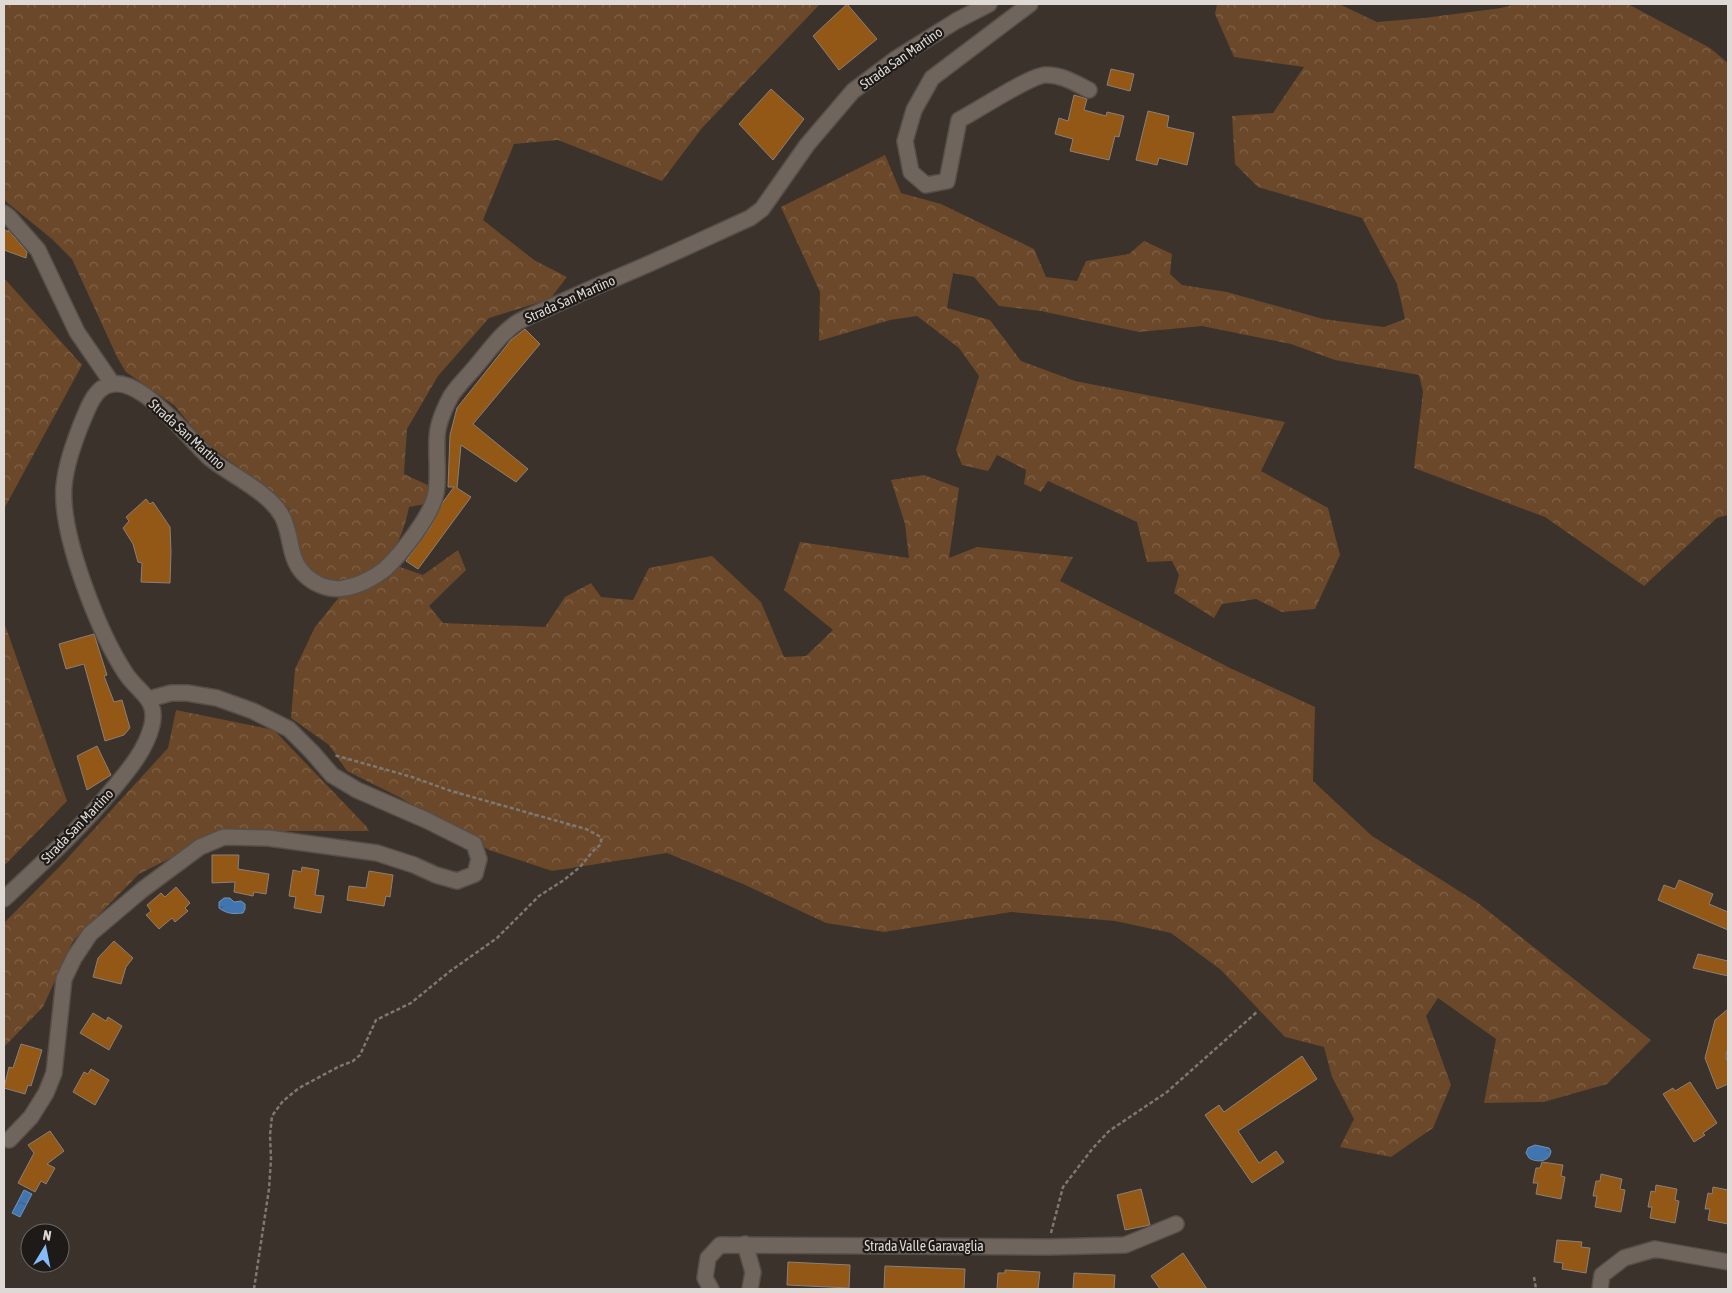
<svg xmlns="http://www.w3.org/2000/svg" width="1732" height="1293" font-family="'Asap Condensed',sans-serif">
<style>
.forest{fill:url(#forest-crowns)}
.water{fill:url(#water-ripples);stroke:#7093bb}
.building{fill:#935716;stroke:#8a8078}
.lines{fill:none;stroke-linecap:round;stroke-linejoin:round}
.minor-casing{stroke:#564f49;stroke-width:18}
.path{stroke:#7f7872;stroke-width:2.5;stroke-dasharray:4 2.5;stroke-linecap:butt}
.minor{stroke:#6f655d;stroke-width:15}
.labels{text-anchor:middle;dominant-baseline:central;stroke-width:4.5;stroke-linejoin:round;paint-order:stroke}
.street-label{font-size:14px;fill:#ded9d4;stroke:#1e1a17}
</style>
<defs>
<pattern id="forest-crowns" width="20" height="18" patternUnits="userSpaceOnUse" patternTransform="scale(1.25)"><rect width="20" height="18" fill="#6b4829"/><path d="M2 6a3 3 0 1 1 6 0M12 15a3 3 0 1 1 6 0" fill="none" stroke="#806247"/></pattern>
<pattern id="water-ripples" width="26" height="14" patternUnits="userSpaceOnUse" patternTransform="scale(1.25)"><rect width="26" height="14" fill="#4175b0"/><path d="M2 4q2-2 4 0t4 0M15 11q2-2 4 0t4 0" fill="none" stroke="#426083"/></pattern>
</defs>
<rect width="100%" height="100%" fill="#3a322b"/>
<!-- forest -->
<path class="forest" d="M4 4H820L702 128 662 181 558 140 514 144 483 220 534 260 567 277 550 299 489 318 438 376 407 429 404 474 430 486 425 504 409 507C404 531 397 551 377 568 368 575 349 580 337 585L307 569 298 552 289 509 262 484 206 444 175 406 126 372 117 357 72 259 52 239 4 200Z
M1217 4H1339L1377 22 1424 18 1501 8 1516 4H1628L1710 48 1728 63V515L1717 518 1644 586 1545 517 1414 468 1423 392 1419 375 1335 360 1291 344 1202 326 1139 332 1041 311 999 306 974 277 953 273 947 308 990 320 1021 361 1075 381 1285 422 1261 471 1328 508 1340 555 1315 609 1282 612 1256 599 1222 604 1214 618 1174 593 1179 575 1172 561 1147 562 1137 522 1048 481 1041 492 1024 484 1026 470 997 455 988 471 962 465 956 450 979 376 959 348 917 316 890 320 819 341 820 292 781 207 885 155 901 193 941 204 1034 249 1046 277 1077 281 1086 261 1129 254 1144 241 1172 254 1170 274 1182 285 1227 292 1323 319 1384 327 1405 319 1397 284 1362 218 1258 187 1235 164 1232 116 1273 113 1304 67 1234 57 1215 14Z
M4 278 82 365 4 509Z
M924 475 959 488 949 558 977 547 1073 557 1060 581 1230 668 1315 707 1313 781 1372 836 1478 903 1651 1040 1607 1084 1544 1102 1484 1103 1496 1039 1438 998 1426 1016 1451 1085 1433 1128 1391 1157 1340 1147 1354 1119 1332 1077 1324 1047 1285 1037 1221 970 1171 933 1115 921 1011 912 884 932 826 923 743 884 667 853 552 871 489 850 399 797 347 771 329 745 291 718 295 669 315 627 340 596 379 580 397 566 423 575 458 550 466 570 429 606 443 623 545 627 565 597 591 583 601 597 633 600 649 568 712 556 761 602 784 657 806 656 833 630 784 590 800 542 909 558 905 524 891 480Z
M4 622 67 801 4 866Z
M176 710 274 730 366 826 369 831H224L139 874 73 941 43 1007 4 1047V923L64 862 168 748Z"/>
<!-- water -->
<path class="water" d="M224 898H230L234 902 241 901 245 904V909L243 913C233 914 227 914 219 908V902Z
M1535 1145 1549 1148 1551 1151C1550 1162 1537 1163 1529 1158L1526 1153 1528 1148Z
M24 1190 32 1194 20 1217 12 1213Z"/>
<!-- building -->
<path class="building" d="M847 4 877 39 839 70 813 36Z
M1111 69 1134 74 1130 91 1107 85Z
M771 89 804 119 773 160 739 124Z
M1074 95 1087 99 1084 110 1106 116 1107 112 1124 116 1119 137 1115 136 1109 160 1070 151 1073 139 1055 134 1059 118 1068 121Z
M1148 111 1169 116 1167 127 1194 133 1187 165 1159 158 1157 165 1136 160Z
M4 229 8 232V230L27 252 26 258 4 250Z
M525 329 540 344 473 424 528 469 516 482 461 445 457 488 471 497 418 569 406 561 430 528 443 502 454 487H448L450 435 457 408 511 340Z
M146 499 150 504 153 502 170 527 171 552 170 583 141 582 142 563 138 562 133 544 123 528 129 521 126 517Z
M94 634 107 675 104 676 114 702 122 700 130 728 124 735 105 741 84 664 66 669 59 644Z
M97 746 111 775 87 790 77 756Z
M212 855H239L238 869 269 874 266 894 254 892 253 896 234 892 235 882 212 883Z
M302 867 319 870 315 895 324 896 321 913 294 908 296 897 289 896 293 870 301 872Z
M369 871 393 875 390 897 386 896 384 906 347 900 349 886 366 888Z
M1679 880 1713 894 1709 904 1728 912V930L1658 900 1664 885 1675 889Z
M176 887 190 903 185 908 188 911 175 922 172 918 159 929 146 915 151 911 147 905 161 893 165 897Z
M114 941 133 958 126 967 121 984 93 977 98 958Z
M1698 954 1728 961V976L1693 968Z
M1728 1009V1047L1726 1056 1728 1064V1084L1717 1089 1705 1058 1715 1020Z
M93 1013 106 1021 108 1017 122 1026 109 1050 80 1033Z
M21 1044 42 1050 31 1086 28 1085 25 1094 4 1088 9 1067 13 1068Z
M1302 1056 1317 1079 1238 1131 1259 1163 1276 1151 1284 1162 1252 1183 1205 1115 1219 1105 1224 1112Z
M91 1069 109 1080 95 1105 73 1092 84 1072 88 1074Z
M1690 1082 1717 1123 1703 1133 1705 1135 1694 1142 1663 1094 1673 1088 1675 1091Z
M50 1131 64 1151 47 1164 55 1168 46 1184 41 1181 35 1192 18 1183 34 1153 28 1145Z
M1542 1162 1563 1165 1561 1176 1565 1177 1561 1199 1536 1194 1538 1183H1533L1536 1168H1540Z
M1601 1174 1622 1179 1620 1189 1625 1190 1621 1212 1595 1207 1597 1196H1593L1596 1181H1600Z
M1656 1185 1677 1189 1675 1200 1679 1201 1675 1223 1650 1218 1652 1207H1648L1651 1191 1655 1192Z
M1713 1187 1728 1190V1224L1708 1220 1710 1209H1705L1708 1193 1712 1194Z
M1141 1189 1150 1225 1125 1230 1117 1195Z
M1557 1240 1582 1242 1581 1247 1590 1248 1586 1273 1562 1269 1563 1263 1554 1262Z
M1183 1253 1207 1289H1160L1151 1276Z
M788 1262 850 1265 849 1288 787 1285Z
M885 1266 965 1269 964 1289H884Z
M1005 1270 1040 1272 1038 1289H997L998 1273H1005Z
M1074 1273 1115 1275 1114 1289H1073Z"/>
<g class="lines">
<!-- minor casing -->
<g class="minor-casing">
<path id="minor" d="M1030 4 932 78 914 110 905 141 911 172 926 185 947 181 959 120C977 111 1029 76 1045 75 1061 74 1075 83 1089 90
M4 213 9 217 38 250 77 332 112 383
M4 899C41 864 79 830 112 790 128 771 146 750 152 725 158 699 139 693 126 674 99 633 60 535 64 486 66 465 73 446 80 427 85 416 89 402 97 393 129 356 189 441 211 459 232 476 269 492 282 516 292 534 288 557 303 573 313 584 330 591 344 588 358 586 374 578 385 569 402 553 432 515 436 493 439 475 436 457 437 439 437 424 444 409 451 396 458 385 468 376 476 366 489 351 501 333 518 322 527 317 537 313 546 309 572 297 597 286 623 275 666 257 708 237 750 218L762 209 807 145 853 91 897 58 956 21 989 4
M9 1140 31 1117 46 1093 54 1073 64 979 74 958 90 934 142 890 200 847 224 837 268 838 377 853 414 865 436 875 457 881 475 874 479 859 474 844 426 820 357 790 332 775 312 752 289 729 253 711 217 698 187 693H171L149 699
M745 1244 753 1272 750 1289
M711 1289 705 1278 708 1258 720 1245 1048 1247 1125 1245 1176 1224
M1600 1289 1602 1275 1624 1258 1655 1249 1728 1262"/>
</g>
<!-- path -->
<path class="path" d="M1051 1233 1063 1187 1093 1148 1109 1131 1167 1092 1258 1011
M1534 1277 1536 1289
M254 1289 269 1189 271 1159 270 1135 272 1116 283 1101 299 1088 338 1067 353 1061 360 1055 376 1020 411 1003 449 972 497 938 539 896 564 880 580 867 593 851 601 844V837L586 829 451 791 412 777 334 755"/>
<!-- minor -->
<use href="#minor" class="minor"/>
</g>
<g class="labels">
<!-- street labels -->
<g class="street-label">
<text transform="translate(901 58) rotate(-35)">Strada San Martino</text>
<text transform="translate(570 299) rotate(-24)">Strada San Martino</text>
<text transform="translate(187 434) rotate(42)">Strada San Martino</text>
<text transform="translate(77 826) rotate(-46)">Strada San Martino</text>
<text x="924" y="1246">Strada Valle Garavaglia</text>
</g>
</g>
<!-- border -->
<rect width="1732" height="1293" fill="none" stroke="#ded9d4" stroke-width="10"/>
<!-- north arrow -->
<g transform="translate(45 1248) rotate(10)"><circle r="24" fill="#1e1a17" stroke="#6b6663"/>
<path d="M0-4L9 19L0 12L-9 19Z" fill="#85bbfb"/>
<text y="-8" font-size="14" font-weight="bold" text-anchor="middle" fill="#ded9d4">N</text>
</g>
</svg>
